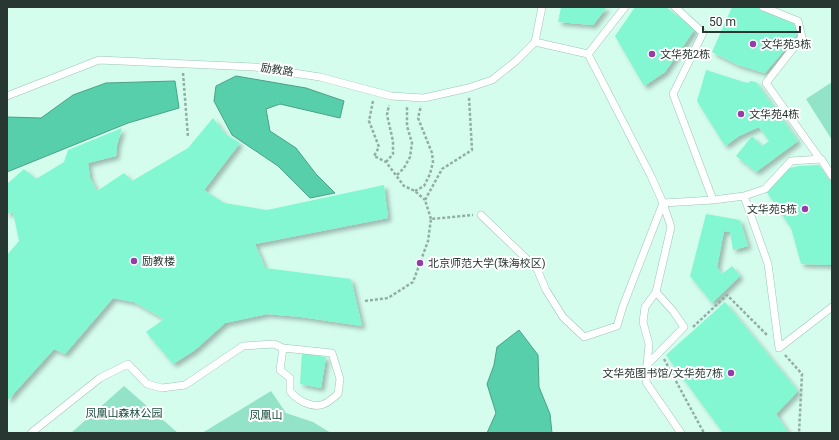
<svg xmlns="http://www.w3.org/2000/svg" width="839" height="440" font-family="Roboto,'Noto Sans SC',sans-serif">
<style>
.green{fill:#92e3c8}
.water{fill:#58cfab;stroke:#4aa187}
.building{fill:#83f7d2;filter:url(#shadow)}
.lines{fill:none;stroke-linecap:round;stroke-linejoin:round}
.lane-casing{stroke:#9ec4b6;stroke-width:8}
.path{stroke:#91afa4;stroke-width:2.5;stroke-dasharray:3 2;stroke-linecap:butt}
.lane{stroke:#fff;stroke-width:7}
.poi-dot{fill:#963ca8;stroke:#fff;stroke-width:1.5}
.labels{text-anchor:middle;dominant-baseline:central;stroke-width:4;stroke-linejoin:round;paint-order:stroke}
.poi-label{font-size:11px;fill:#283732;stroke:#fff;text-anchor:start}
.street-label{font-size:11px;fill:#283732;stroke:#fff}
.park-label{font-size:11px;fill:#174a3b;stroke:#fff}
</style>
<defs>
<filter id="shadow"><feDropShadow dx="3.5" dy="3.5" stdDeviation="2" flood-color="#0004"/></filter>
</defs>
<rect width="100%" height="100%" fill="#d5fdee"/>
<!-- green -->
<path class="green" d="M832 82V140L806 99Z
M124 386 178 433H71Z
M271 391 286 413 313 422 331 433H202Z"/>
<!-- water -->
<path class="water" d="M236 76 306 88 344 101 340 118 280 104 266 109 270 131 296 148 316 174 335 193 310 198 278 166 232 135 214 101 216 86Z
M175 81 179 108 128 123 7 172V117L41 118 73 95 106 83Z
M519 330 538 355 539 387 550 414 552 433H487L496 413 487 384 494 365 497 347Z"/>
<!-- building -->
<path class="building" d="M561 7H607L593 25 558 22Z
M635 7H666L695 29 665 72 644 86 615 36Z
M732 7H756L793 21 797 35 765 73 738 65 712 52Z
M706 70 747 83 751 81 756 82 798 141 756 172 736 156 752 136 762 146 769 141 759 127 739 136 725 146 697 101Z
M213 118 225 134 240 143 204 190 224 203 267 210 384 185 388 218 255 244 265 268 351 279 362 326 301 317 267 314 225 323 195 350 173 364 146 332 164 319 134 302 113 298 65 354 54 349 7 401V255L19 241 13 212 7 214V184L24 169 36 179 64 162 68 150 122 128 117 145 116 156 88 163 90 178 97 191 124 173 132 181 188 148Z
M819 165 832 184V265L801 264 791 228 766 191 786 169 798 166Z
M706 214 740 220 748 246 733 250 730 232 724 231 717 267 722 274 732 266 740 276 712 303 690 276Z
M725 302 798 391 776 414 789 433H723L666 355Z
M302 353 326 357 321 388 300 384Z"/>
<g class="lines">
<!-- lane casing -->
<g class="lane-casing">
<path id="lane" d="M675 7 703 33 673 94 713 200
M763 7 798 21 802 37 766 83 820 159
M588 54 625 7
M7 96 99 60 254 67 320 77 391 96 424 98 468 88 492 80 516 61 535 42
M744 196 765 189 791 161 821 159 832 176
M481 215 537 269 546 290 563 317 584 337 617 326 623 306 663 203 651 176 588 54 535 42 542 7
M656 292 645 307 643 322 649 344 647 365 646 382 681 433
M647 365 684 327 673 311 656 292 671 227 663 203 713 200 744 196 768 264 779 348 832 307
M31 433 100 378 128 364 147 384 162 388 185 385 243 346 274 344 283 348 332 353 340 379 338 394C334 397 329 402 324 404 312 409 297 400 290 391V378L280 370 283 348"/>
</g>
<!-- path -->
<path class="path" d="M183 73 188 137
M373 101 369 121 379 147 374 156 386 162 404 186 415 191 425 200
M386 162 393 154V141L387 115 389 105
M397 175 404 168 410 157 412 143 407 126V106
M415 191 424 186 430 174 433 162 432 153 418 118 421 106
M431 219 425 200 442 169 472 150 469 97
M365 301 388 298 413 282 428 241 431 219 473 215
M693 327 727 295 768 336
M785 355 802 374 799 433
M664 359 704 433"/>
<!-- lane -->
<use href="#lane" class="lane"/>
</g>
<!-- markers -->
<g class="poi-dot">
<circle cx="753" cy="44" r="4"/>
<circle cx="652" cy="54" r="4"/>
<circle cx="741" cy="114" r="4"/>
<circle cx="805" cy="209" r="4"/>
<circle cx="134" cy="261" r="4"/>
<circle cx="420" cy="263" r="4"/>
<circle cx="731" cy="373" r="4"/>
</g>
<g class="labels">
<!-- poi labels -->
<g class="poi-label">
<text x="761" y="44">文华苑3栋</text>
<text x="660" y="54">文华苑2栋</text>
<text x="749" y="114">文华苑4栋</text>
<text x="797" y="209" text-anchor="end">文华苑5栋</text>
<text x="142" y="261">励教楼</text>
<text x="428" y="263">北京师范大学(珠海校区)</text>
<text x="723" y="373" text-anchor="end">文华苑图书馆/文华苑7栋</text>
</g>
<!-- street labels -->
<g class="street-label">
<text transform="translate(277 70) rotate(9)">励教路</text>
</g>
<!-- park labels -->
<g class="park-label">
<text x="124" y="413">凤凰山森林公园</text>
<text x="266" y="415">凤凰山</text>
</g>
</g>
<!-- border -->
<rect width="839" height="440" fill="none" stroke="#283732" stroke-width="16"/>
<!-- scale -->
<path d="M703 26v6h97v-6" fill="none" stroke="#283732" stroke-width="2"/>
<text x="709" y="26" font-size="12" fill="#283732" stroke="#ffffff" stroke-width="3" paint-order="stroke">50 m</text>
</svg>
